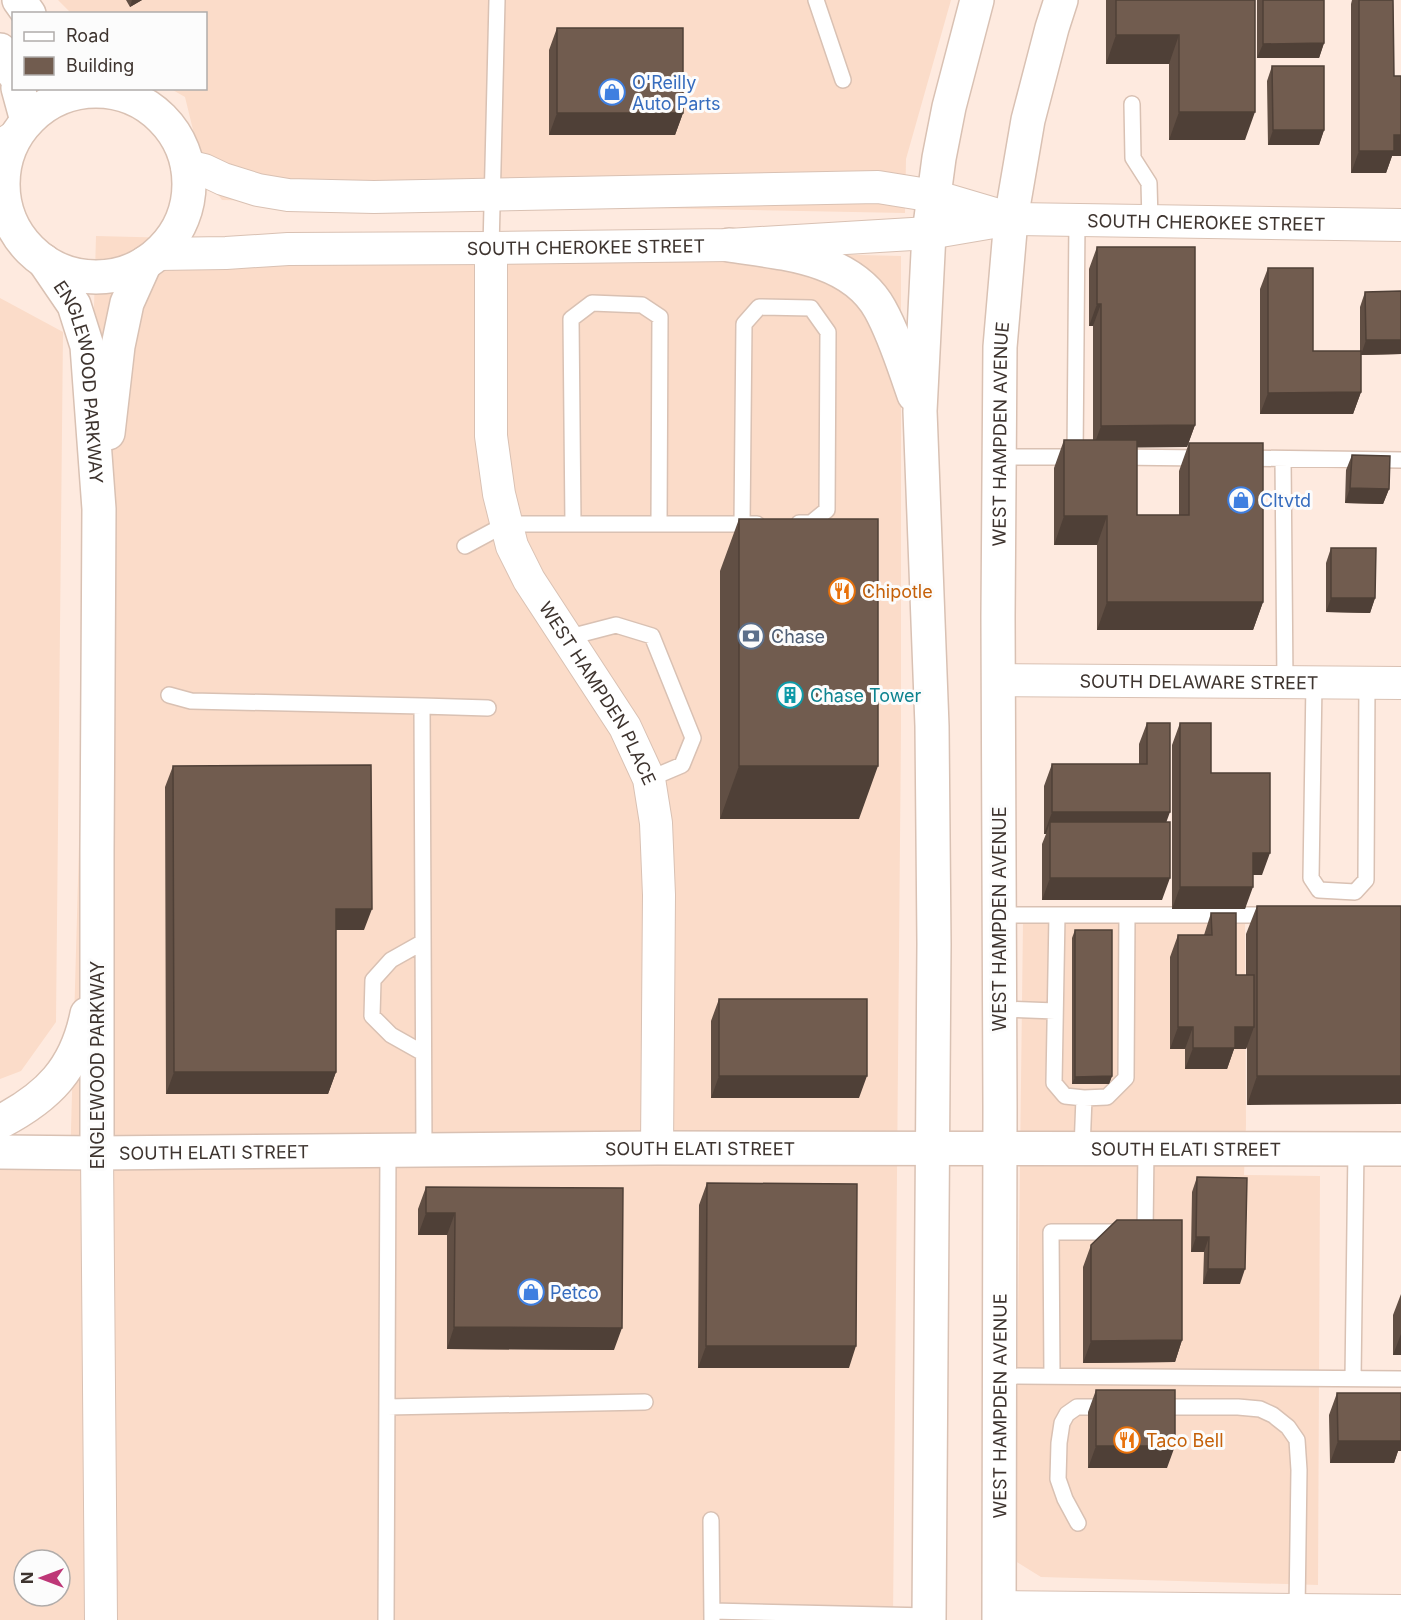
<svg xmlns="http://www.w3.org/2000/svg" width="1401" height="1620" font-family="Inter,sans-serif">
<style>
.built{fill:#fbdcc9;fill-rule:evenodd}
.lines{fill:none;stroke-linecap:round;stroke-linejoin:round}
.service-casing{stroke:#d9c1b3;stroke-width:18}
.minor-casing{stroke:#d9c1b3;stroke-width:34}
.tertiary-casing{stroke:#d9c1b3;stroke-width:36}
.trunk-casing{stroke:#d9c1b3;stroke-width:36}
.service{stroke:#fff;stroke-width:15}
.minor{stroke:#fff;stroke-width:32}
.tertiary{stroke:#fff;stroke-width:33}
.trunk{stroke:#fff;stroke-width:33}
.wall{fill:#614f44}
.shaded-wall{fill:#4f4037}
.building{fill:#715c4f;stroke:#4f4037;stroke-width:1.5}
.labels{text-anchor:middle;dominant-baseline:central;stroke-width:6;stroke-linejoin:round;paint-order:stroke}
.shop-label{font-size:18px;fill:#366cbe;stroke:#fcfcfc;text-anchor:start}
.street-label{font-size:18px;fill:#3e342f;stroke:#fcfcfc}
.food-label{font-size:18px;fill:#c56008;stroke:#fcfcfc;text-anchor:start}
.service-label{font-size:18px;fill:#4e5e75;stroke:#fcfcfc;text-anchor:start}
.culture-label{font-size:18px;fill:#0d838f;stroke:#fcfcfc;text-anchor:start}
</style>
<rect width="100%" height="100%" fill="#feeadf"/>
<!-- built -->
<path class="built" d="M58 0H951L906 159 905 213 222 200 204 175 185 97 171 89 206 88V14L71 13Z
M96 236 901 256V729L893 1620H0V1169L70 1166ZM24 1560H60V1596H24Z
M0 298 63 332 56 1022 21 1071 0 1079Z
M1245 922 1246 1125 1244 1175 1320 1176 1318 1585 1041 1577 1015 1561 1023 923Z"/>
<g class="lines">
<!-- service casing -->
<g class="service-casing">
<path id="service" d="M816 0 843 80
M1132 104 1133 158 1149 183 1150 221
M491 248 497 0
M999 457H1077
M1075 457 1077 220
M1116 457 1203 458
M1242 458 1401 460
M1283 459 1285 682
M573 524 571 319 592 303 642 305 660 317 659 524
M742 524 744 324 759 307 811 308 828 332 827 510 811 523H799
M465 546 506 524H757
M566 638 616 625 652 636 693 738 682 765 649 779
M1314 682 1311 878 1319 890 1355 892 1366 880 1367 683
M169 695 191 701 422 706 424 1150
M422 706 488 708
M999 915H1272
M1057 915 1054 1083 1065 1096 1084 1098
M423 942 391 960 373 980 372 1016 391 1035 423 1053
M1000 1009 1055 1011
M1082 1149 1084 1098 1107 1097 1126 1078 1127 915
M1000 1376 1401 1379
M1052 1376 1051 1232H1145L1146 1149
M1353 1379 1356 1148
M387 1407 645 1402
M1155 1407H1238L1260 1409 1273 1415 1288 1427 1297 1440 1299 1470 1297 1610
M711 1520 712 1620
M1078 1523 1065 1499 1058 1479 1059 1443 1062 1423 1067 1414 1077 1407H1110
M712 1611 929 1616
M386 1620 388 1150"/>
</g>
<!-- minor casing -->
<g class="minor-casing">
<g id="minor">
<path d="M0 146 16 136"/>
<path d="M187 166 204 170 223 179 258 190 288 195 374 197 878 187 934 196 1005 217"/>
<path d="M0 213 9 217"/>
<path id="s1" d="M491 248V436L499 494 512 546 529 580 625 727 649 779 656 823 659 895 657 1148"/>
<path id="s2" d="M158 254 226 253 288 249 491 248 729 245 929 233 1011 219 1401 225"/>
<path id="s3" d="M998 680 1401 683"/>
<path d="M97 1153 101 1620"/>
<path d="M999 1607 1401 1611"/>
</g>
</g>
<!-- tertiary casing -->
<g class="tertiary-casing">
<g id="tertiary">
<path d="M19 0 29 14"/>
<path d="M0 50 14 74"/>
<path d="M18 88 27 121"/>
<circle cx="96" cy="184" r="93"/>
<path id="s4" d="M44 261 74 305 87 346 99 509 97 852V1153"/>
<path d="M108 433 118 346 127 303 145 263"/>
<path d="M0 1122C48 1097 76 1069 87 1014"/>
<path id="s5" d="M0 1152 97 1153 657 1148 1401 1149"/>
</g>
</g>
<!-- trunk casing -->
<g class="trunk-casing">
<g id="trunk">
<path d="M729 245C782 253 851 257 880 309 895 336 904 367 914 395"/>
<path d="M929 1620 934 944 932 726 920 411 929 233 939 158 949 107 977 0"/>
<path id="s6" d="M999 1620 1000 1108 998 617 1000 347 1011 219 1028 120 1052 28 1061 0"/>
</g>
</g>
<!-- service -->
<use href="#service" class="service"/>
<!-- minor -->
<use href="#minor" class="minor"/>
<!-- tertiary -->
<use href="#tertiary" class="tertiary"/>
<!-- trunk -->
<use href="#trunk" class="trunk"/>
</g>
<!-- wall -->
<path class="wall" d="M126 0H142L130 7Z
M1106 0H1255L1245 140H1169V64H1106Z
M1257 0H1324V43L1319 58H1257Z
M1352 0H1393L1394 76 1401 156H1392L1386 173H1351V4Z
M557 28 683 113 675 135H549V50Z
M1272 66 1324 130 1319 145H1268L1267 81Z
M1097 247 1195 425 1187 447H1137V515H1179V471L1189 443 1263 602 1253 630H1097V545H1054V468L1064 440H1093V326H1089V269Z
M1268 268 1313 351H1360V307L1365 292 1401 354 1361 355V392L1353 414H1260V289Z
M1352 455 1389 489 1383 504 1345 503 1346 470Z
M739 519 859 819H720V571Z
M1331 548 1375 598 1370 613 1326 612V563Z
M1147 723 1166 822 1162 900H1042V844L1046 834H1044V786L1052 764H1139V744Z
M1180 723 1211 773 1262 875H1253L1245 909H1172V745Z
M173 766 364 930H336V1072L328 1094H166L165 787Z
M1257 906H1401L1247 1105V1047L1246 1049H1234L1227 1069H1185V1049H1170V957L1178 935H1204L1211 913 1236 975H1246V934Z
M1075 930 1112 1076 1109 1084H1072V938Z
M719 999 859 1098H711V1021Z
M1197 1177 1240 1284H1203L1204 1252H1191L1192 1192Z
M707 1183 849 1368H698L699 1205Z
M426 1187 614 1350 447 1349V1235H418V1209Z
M1091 1245 1182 1340 1175 1362 1083 1363V1267Z
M1401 1294V1355H1393V1315Z
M1096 1390 1167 1468H1088V1412Z
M1337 1393 1398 1451 1394 1463H1330L1329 1415Z"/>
<!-- shaded-wall -->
<path class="shaded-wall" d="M132 0H142L130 7Z
M1116 35H1179L1169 64H1106Z
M1324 43 1319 58H1257L1263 44Z
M1179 112H1255L1245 140H1169Z
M557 113H683L675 135H549Z
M1273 130H1324L1319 145H1268Z
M1394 135H1401V156H1392L1386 173H1351L1359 151Z
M1097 304H1101L1093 326H1089Z
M1366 340H1401V354L1361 355Z
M1361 392 1353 414H1260L1268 393Z
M1195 425 1187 447 1093 448 1101 426Z
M1350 488 1389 489 1383 504 1345 503Z
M1064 516H1107L1097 545H1054Z
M1331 598H1375L1370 613 1326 612Z
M1107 602H1263L1253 630H1097Z
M739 766H878L859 819H720Z
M1052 812H1170L1162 834 1050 822 1046 834H1044Z
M1253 853H1270L1262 875H1245Z
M1050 878H1170L1162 900H1042Z
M1180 887H1253L1245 909H1172Z
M336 909H372L364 930H328Z
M1178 1027H1193L1185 1049H1170Z
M1235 1027H1254L1246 1049H1234L1227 1069H1185L1193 1048Z
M174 1072H336L328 1094H166Z
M719 1076H867L859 1098H711Z
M1112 1076 1109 1084H1072L1075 1077Z
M1257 1076H1401V1104L1247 1105Z
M426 1213H455L447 1235H418Z
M1196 1237H1209L1204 1252H1191Z
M1208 1269H1245L1240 1284H1203Z
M454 1327 622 1328 614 1350 447 1349Z
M1401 1334V1355H1393Z
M1182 1340 1175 1362 1083 1363 1091 1341Z
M706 1346H856L849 1368H698Z
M1401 1431V1451H1398L1394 1463H1330L1338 1441Z
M1096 1446H1175L1167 1468H1088Z"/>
<!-- building -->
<path class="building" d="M1116 0H1255V112H1179V35H1116Z
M1263 0H1324V43L1263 44Z
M1359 0H1393L1394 76H1401V135H1394V151H1359Z
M557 28H683V113H557Z
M1272 66H1324V130H1273Z
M1097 247H1195V425L1101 426V304H1097Z
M1268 268H1313V351H1361V392L1268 393Z
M1401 291V340H1366L1365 292Z
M1064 440H1137V515H1189V443H1263V602H1107V516H1064Z
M1352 455 1390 456 1389 489 1350 488Z
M739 519H878V766H739Z
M1331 548H1376L1375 598H1331Z
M1147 723H1170V812H1052V764H1147Z
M1180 723H1211V773H1270V853H1253V887H1180Z
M371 765 372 909H336V1072H174L173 766Z
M1050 822H1170V878H1050Z
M1257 906H1401V1076H1257Z
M1211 913H1236V975H1254V1027H1235V1048H1193V1027H1178V935H1212Z
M1075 930H1112V1076L1075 1077Z
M719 999H867V1076H719Z
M1197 1177 1247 1178 1245 1269H1208L1209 1237H1196Z
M707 1183 857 1184 856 1346H706Z
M426 1187 623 1188 622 1328 454 1327 455 1213H426Z
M1117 1220H1182V1340L1091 1341V1245Z
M1096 1390H1175V1446H1096Z
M1337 1393H1401V1441H1338Z"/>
<!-- icons -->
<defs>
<g id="shop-ring" transform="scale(1.35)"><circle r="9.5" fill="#fcfcfc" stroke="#3f7fe0" stroke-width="1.5"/><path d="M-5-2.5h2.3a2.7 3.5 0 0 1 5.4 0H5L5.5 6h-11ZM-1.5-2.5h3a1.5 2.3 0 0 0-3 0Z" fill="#3f7fe0"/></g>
<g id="restaurant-ring" transform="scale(1.35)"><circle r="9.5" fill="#fcfcfc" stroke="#e8710a" stroke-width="1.5"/><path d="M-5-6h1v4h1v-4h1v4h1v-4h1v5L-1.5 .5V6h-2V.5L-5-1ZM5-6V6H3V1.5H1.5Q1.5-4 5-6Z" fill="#e8710a"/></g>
<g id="bank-ring" transform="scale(1.35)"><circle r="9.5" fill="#fcfcfc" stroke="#5c6f8a" stroke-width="1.5"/><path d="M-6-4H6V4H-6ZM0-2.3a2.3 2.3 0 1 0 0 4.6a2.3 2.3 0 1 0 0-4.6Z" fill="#5c6f8a"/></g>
<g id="building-ring" transform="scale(1.35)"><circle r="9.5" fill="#fcfcfc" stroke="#0f9aa8" stroke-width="1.5"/><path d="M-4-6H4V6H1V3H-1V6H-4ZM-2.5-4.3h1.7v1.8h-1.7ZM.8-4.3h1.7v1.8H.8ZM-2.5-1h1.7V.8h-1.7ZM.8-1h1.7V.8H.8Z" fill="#0f9aa8"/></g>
</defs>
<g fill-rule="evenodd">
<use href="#shop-ring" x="612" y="92"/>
<use href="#shop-ring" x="1241" y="500"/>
<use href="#restaurant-ring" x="842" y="591"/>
<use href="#bank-ring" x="751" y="636"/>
<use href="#building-ring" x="790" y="695"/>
<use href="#shop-ring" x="531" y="1292"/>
<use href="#restaurant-ring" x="1127" y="1440"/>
</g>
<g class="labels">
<!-- shop labels -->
<g class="shop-label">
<text x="632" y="82">O'Reilly<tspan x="632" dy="21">Auto Parts</tspan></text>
<text x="1260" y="500">Cltvtd</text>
<text x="550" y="1292">Petco</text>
</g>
<!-- street labels -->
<g class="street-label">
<text stroke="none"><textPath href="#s2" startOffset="1050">SOUTH CHEROKEE STREET</textPath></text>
<text stroke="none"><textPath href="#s2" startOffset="428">SOUTH CHEROKEE STREET</textPath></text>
<text stroke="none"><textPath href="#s4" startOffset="130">ENGLEWOOD PARKWAY</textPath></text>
<text stroke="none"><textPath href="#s6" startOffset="1186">WEST HAMPDEN AVENUE</textPath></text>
<text stroke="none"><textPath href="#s3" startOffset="201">SOUTH DELAWARE STREET</textPath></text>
<text stroke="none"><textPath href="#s1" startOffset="471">WEST HAMPDEN PLACE</textPath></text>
<text transform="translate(999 919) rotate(-90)">WEST HAMPDEN AVENUE</text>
<text transform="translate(97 1065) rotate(-90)">ENGLEWOOD PARKWAY</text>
<text stroke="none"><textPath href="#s5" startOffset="1186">SOUTH ELATI STREET</textPath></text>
<text stroke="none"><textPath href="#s5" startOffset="700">SOUTH ELATI STREET</textPath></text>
<text stroke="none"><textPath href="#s5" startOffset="214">SOUTH ELATI STREET</textPath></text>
<text stroke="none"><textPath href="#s6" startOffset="214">WEST HAMPDEN AVENUE</textPath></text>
</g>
<!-- food labels -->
<g class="food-label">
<text x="862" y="591">Chipotle</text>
<text x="1146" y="1440">Taco Bell</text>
</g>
<!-- service labels -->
<g class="service-label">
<text x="771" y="636">Chase</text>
</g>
<!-- culture labels -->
<g class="culture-label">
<text x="810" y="695">Chase Tower</text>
</g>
</g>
<!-- legend -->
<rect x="12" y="12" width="195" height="78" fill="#fcfcfc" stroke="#b0acaa" stroke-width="1.5"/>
<rect x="24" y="32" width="30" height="9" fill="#ffffff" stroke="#b0acaa" stroke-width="1.5"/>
<text x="66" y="42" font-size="18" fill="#3e342f">Road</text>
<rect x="24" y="57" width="30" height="18" fill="#715c4f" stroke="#b0acaa" stroke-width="1.5"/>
<text x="66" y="72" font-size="18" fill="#3e342f">Building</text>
<!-- north arrow -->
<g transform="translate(42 1578) rotate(270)"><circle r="28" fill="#fcfcfc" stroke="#b0acaa" stroke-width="1.5"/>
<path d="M0-4.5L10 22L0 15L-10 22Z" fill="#be3777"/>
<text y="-9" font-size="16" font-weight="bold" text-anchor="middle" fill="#3e342f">N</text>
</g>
</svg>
